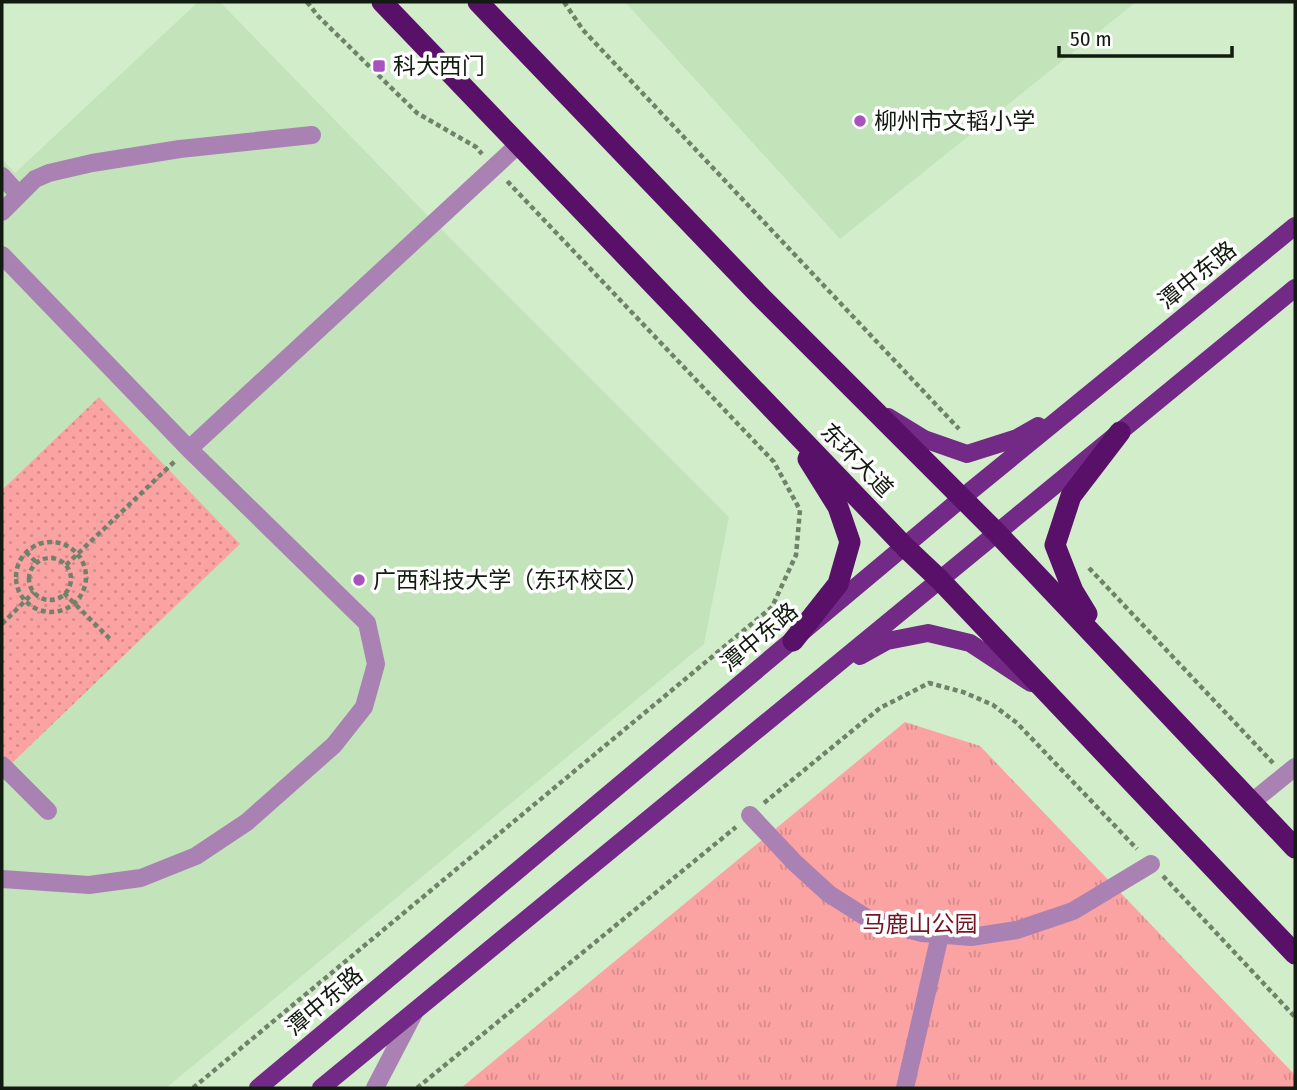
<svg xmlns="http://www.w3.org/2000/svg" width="1297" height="1090" font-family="'Fira Sans Condensed','Noto Sans SC',sans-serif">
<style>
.built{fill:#c3e4ba}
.grass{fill:url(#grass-dots)}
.park{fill:url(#park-tufts)}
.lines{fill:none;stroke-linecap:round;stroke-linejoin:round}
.path{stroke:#70826a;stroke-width:4.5;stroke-dasharray:5 3.5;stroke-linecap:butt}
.minor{stroke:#a982b3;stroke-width:18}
.major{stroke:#732986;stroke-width:18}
.highway{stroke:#581069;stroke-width:21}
.poi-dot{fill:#a851bf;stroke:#fff;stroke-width:2.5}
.labels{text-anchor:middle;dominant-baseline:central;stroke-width:7;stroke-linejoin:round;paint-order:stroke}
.poi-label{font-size:23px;fill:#121b0f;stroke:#fff;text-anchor:start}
.street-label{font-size:23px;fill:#121b0f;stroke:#fff}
.park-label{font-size:23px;fill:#721623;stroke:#fff}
</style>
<defs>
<pattern id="grass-dots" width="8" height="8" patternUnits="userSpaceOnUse" patternTransform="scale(1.75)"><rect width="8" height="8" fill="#fba2a3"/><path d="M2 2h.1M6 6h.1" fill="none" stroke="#d68b8b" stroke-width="1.8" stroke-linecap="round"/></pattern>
<pattern id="park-tufts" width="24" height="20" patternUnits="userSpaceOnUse" patternTransform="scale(1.75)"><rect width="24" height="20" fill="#fba2a3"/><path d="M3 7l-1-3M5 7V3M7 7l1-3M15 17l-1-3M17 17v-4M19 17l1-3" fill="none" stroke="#d68b8b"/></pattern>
</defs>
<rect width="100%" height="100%" fill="#d2edca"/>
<!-- built -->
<path class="built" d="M198 2H220L434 222 729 517 704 644 166 1088H2V159L15 173Z
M625 2H1136L840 239Z"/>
<!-- grass -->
<path class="grass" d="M99 397 240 544 11 764 2 754V490Z"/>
<!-- park -->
<path class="park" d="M905 722 980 746 1295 1075V1088H461Z"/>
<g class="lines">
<!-- path -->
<path class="path" d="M307 2 318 16 417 113 476 147 482 154
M564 2 583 30 959 429
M16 577a35 35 0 1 1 70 0a35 35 0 1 1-70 0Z
M26 552 37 563
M29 579a21 21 0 1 1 42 0a21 21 0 1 1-42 0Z
M66 565 175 461
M1089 568 1273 763
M64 593 111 640
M2 624 34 592
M764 803 880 708 929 683 963 692 993 705 1017 723 1137 849
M1163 876 1295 1017
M193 1088 772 607 796 555 800 510 774 462 507 181
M417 1088 736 827"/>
<!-- minor -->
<path class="minor" d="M2 176 19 195
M2 212 35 179 49 173 92 163 180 149 312 135
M2 255 189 449 367 623 376 664 364 707 334 745 247 822 196 856 141 878 89 885 2 879
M189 449 518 145
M2 765 48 811
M1252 802 1295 767
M750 815 795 863 829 894 867 918 922 933 971 937 1017 930 1073 911 1151 864
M375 1088 414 1013
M905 1088 940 935"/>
<!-- major -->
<path class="major" d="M888 417 924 439 967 454 1017 438 1038 426
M860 656 887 641 928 633 970 643 1031 683
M258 1088 962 498 1295 226
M321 1088 1295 288"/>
<!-- highway -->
<path class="highway" d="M382 2 905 547 940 580 1295 954
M478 2 760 296 997 533 1295 848
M1087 614 1073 591 1055 545 1071 496 1120 432
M793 641 838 584 850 542 838 507 808 459"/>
</g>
<!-- markers -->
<g class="poi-dot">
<rect x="372" y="59" width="14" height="14" rx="3.5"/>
<circle cx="860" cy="121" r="7"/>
<circle cx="359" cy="580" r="7"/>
</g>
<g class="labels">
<!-- poi labels -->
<g class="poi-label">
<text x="393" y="66">科大西门</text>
<text x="874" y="121">柳州市文韬小学</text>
<text x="373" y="580">广西科技大学（东环校区）</text>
</g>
<!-- street labels -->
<g class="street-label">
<text transform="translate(1197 275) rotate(-39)">潭中东路</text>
<text transform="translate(857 460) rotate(46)">东环大道</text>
<text transform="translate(759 637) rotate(-40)">潭中东路</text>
<text transform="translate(324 1001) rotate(-40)">潭中东路</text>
</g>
<!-- park labels -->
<g class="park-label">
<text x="920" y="924">马鹿山公园</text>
</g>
</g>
<!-- border -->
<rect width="1297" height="1090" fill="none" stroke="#121b0f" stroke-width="7"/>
<!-- scale -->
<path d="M1059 46v10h173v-10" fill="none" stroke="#121b0f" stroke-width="3.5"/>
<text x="1070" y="46" font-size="21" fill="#121b0f" stroke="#ffffff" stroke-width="5" paint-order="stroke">50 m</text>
</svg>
